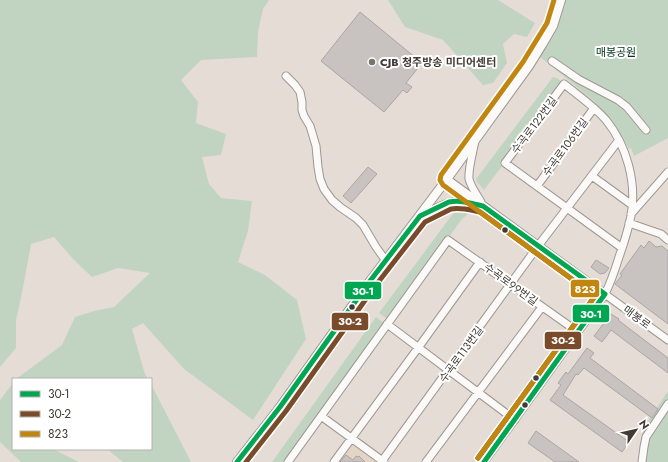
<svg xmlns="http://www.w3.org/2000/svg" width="668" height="462" font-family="Jost,'Noto Sans KR',sans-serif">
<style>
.built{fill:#e4d4c6}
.green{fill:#c1d4c2}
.building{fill:#c8c2c1;stroke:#aba5a4}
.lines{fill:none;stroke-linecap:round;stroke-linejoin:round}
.minor-casing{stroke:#9e9791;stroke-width:9}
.major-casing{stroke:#9e9791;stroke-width:10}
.minor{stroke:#fbfaf9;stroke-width:7}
.major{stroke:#fbfaf9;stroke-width:8}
.bus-1-casing{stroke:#fff;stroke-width:8}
.bus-2-casing{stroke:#fff;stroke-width:8}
.bus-3-casing{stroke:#fff;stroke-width:8}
.bus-1{stroke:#00a651;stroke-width:5}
.bus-2{stroke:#7a4b2a;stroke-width:5}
.bus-3{stroke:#c18610;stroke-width:5}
.poi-dot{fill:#7b746d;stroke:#fff;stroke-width:1.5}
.bus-dot{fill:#423b35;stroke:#fff;stroke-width:1.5}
.labels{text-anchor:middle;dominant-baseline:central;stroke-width:4;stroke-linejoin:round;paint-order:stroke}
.park-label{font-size:11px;fill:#05331d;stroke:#fff}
.poi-label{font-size:11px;font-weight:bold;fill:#423b35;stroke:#fff;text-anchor:start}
.street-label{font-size:11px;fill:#423b35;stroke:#fff}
.line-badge{stroke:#fff;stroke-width:1.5}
.badge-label{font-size:11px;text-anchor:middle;font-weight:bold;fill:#fff}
</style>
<rect width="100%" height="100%" fill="#e5ddd5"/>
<!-- built -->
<path class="built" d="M349 445H354L376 462H337Z"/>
<!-- green -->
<path class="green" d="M0 0H269L263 9 258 32 257 57 201 60 181 80 198 102 196 123 226 134 221 155 202 157 209 184 221 198 252 201 248 231 238 262 265 275 297 300 306 339 253 420 184 369 143 323 132 329 145 374 148 379H16L62 345 75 317 94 311 114 307 150 273 118 268 92 277 74 260 54 237 31 244 23 288 16 321V348L0 367Z
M388 0H498L535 23 527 37 514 34 503 44 507 63 493 83 483 85 443 40 405 27Z
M566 0H668V138L634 156 631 148 629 149 616 129 594 101 539 56 564 8Z
M553 77C558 78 561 80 563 85L484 190 477 182 476 179Z
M455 211H462L469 213 462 219 389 320 379 313 446 223Z
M376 317 385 324 285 462H272Z
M13 383V449H53L79 462H21L0 442V400Z
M151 384 191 462H123L107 449H151Z
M668 391V462H638L643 429Z"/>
<!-- building -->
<path class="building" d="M360 12 422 63 406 83 412 87 407 93 403 90 384 112 321 61Z
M368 167 377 174 351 203 343 196Z
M649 241 656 247 662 246 668 251V324L615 284 622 275 620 274 641 245 644 248Z
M596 260 609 268 605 273 600 274 591 267Z
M611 314 619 319 618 320 668 358V373L611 330 602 342 594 336Z
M587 348 594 353 590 358 658 409 652 418 584 368 578 375 576 374 563 395 629 442 622 452 550 400 561 385 558 383 566 372 568 374Z
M536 431 579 462H555L528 443Z
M346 455 353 460 356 456 358 457 359 456 365 462H340Z"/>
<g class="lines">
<!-- minor casing -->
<g class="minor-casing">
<path id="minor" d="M552 61 578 79 618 100 627 107 646 130
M286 76 295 85 300 92 302 102V110L304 116 310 126 316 146 318 167 320 179 324 189 332 200 340 207 356 218 363 225 376 247 386 261
M475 141C473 151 468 170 469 179 471 187 477 195 481 202
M592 176 632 205
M447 179 668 340
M537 186 594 108
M631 214 668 172
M420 216C433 210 448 200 463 201 469 201 474 203 479 205
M629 223 661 234 668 240
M387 324 515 420
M321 416 384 462
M382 461 538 246 619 140
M288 462 448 240 578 332
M334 462 418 348 480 262
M426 462 542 307
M484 462 605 294C611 282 615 270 619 257 624 243 628 230 631 216 637 183 627 146 606 120 594 106 579 96 564 84L505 163 622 248
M642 462 644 447 646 437 668 404"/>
</g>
<!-- major casing -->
<g class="major-casing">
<path id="major" d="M237 462 280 407 370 281 447 179 529 66 542 45 553 26 561 0"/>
</g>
<!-- minor -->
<use href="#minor" class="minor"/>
<!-- major -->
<use href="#major" class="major"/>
<!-- bus-1 casing -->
<g class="bus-1-casing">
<path id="bus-1" d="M237 462 280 407 370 281 420 216 449 202C461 200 471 203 483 206L605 294 484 462"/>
</g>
<!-- bus-2 casing -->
<g class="bus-2-casing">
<path id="bus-2" d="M246 462 286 411 376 285 425 222 451 209C461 207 470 210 480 212L595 296 478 458"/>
</g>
<!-- bus-3 casing -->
<g class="bus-3-casing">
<path id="bus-3" d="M478 458 595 296 443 185 440 180 441 175 523 62 547 23 554 0"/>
</g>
<!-- bus-1 -->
<use href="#bus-1" class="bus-1"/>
<!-- bus-2 -->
<use href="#bus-2" class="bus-2"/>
<!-- bus-3 -->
<use href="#bus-3" class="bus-3"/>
</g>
<!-- markers -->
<circle class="poi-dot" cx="372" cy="62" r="4"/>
<g class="bus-dot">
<circle cx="505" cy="230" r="3.5"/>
<circle cx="352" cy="307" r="3.5"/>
<circle cx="536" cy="378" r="3.5"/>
<circle cx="525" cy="405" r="3.5"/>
</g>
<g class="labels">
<!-- park labels -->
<g class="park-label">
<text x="616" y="52">매봉공원</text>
</g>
<!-- poi labels -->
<g class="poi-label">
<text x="380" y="62">CJB 청주방송 미디어센터</text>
</g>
<!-- street labels -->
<g class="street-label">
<text transform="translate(534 125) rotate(-53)">수곡로122번길</text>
<text transform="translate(565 147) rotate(-54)">수곡로106번길</text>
<text transform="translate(511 284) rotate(36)">수곡로99번길</text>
<text transform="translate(637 317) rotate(36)">매봉로</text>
<text transform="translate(461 354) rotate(-54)">수곡로113번길</text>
</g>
</g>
<g class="line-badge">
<rect x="570" y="279" width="30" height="19" rx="4" fill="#c18610"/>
<rect x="344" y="281" width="38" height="19" rx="4" fill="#00a651"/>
<rect x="572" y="304" width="38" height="19" rx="4" fill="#00a651"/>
<rect x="331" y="312" width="38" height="19" rx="4" fill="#7a4b2a"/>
<rect x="544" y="331" width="38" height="19" rx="4" fill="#7a4b2a"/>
</g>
<g class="badge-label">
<text x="585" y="293">823</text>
<text x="363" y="295">30-1</text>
<text x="591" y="318">30-1</text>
<text x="350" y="325">30-2</text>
<text x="563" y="344">30-2</text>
</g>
<!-- legend -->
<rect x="12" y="378" width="140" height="72" fill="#ffffff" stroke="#b3b1ae"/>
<rect x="20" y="391" width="20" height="6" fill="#00a651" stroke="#b3b1ae"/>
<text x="48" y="398" font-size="12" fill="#423b35">30-1</text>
<rect x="20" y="411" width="20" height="6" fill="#7a4b2a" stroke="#b3b1ae"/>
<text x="48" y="418" font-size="12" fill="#423b35">30-2</text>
<rect x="20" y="431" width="20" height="6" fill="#c18610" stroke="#b3b1ae"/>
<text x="48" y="438" font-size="12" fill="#423b35">823</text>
<!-- north arrow -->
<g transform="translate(636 430) rotate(56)" stroke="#ffffff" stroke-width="3" paint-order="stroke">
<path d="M0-3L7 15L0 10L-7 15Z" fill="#423b35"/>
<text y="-6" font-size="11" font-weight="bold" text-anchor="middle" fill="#423b35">N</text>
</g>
</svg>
